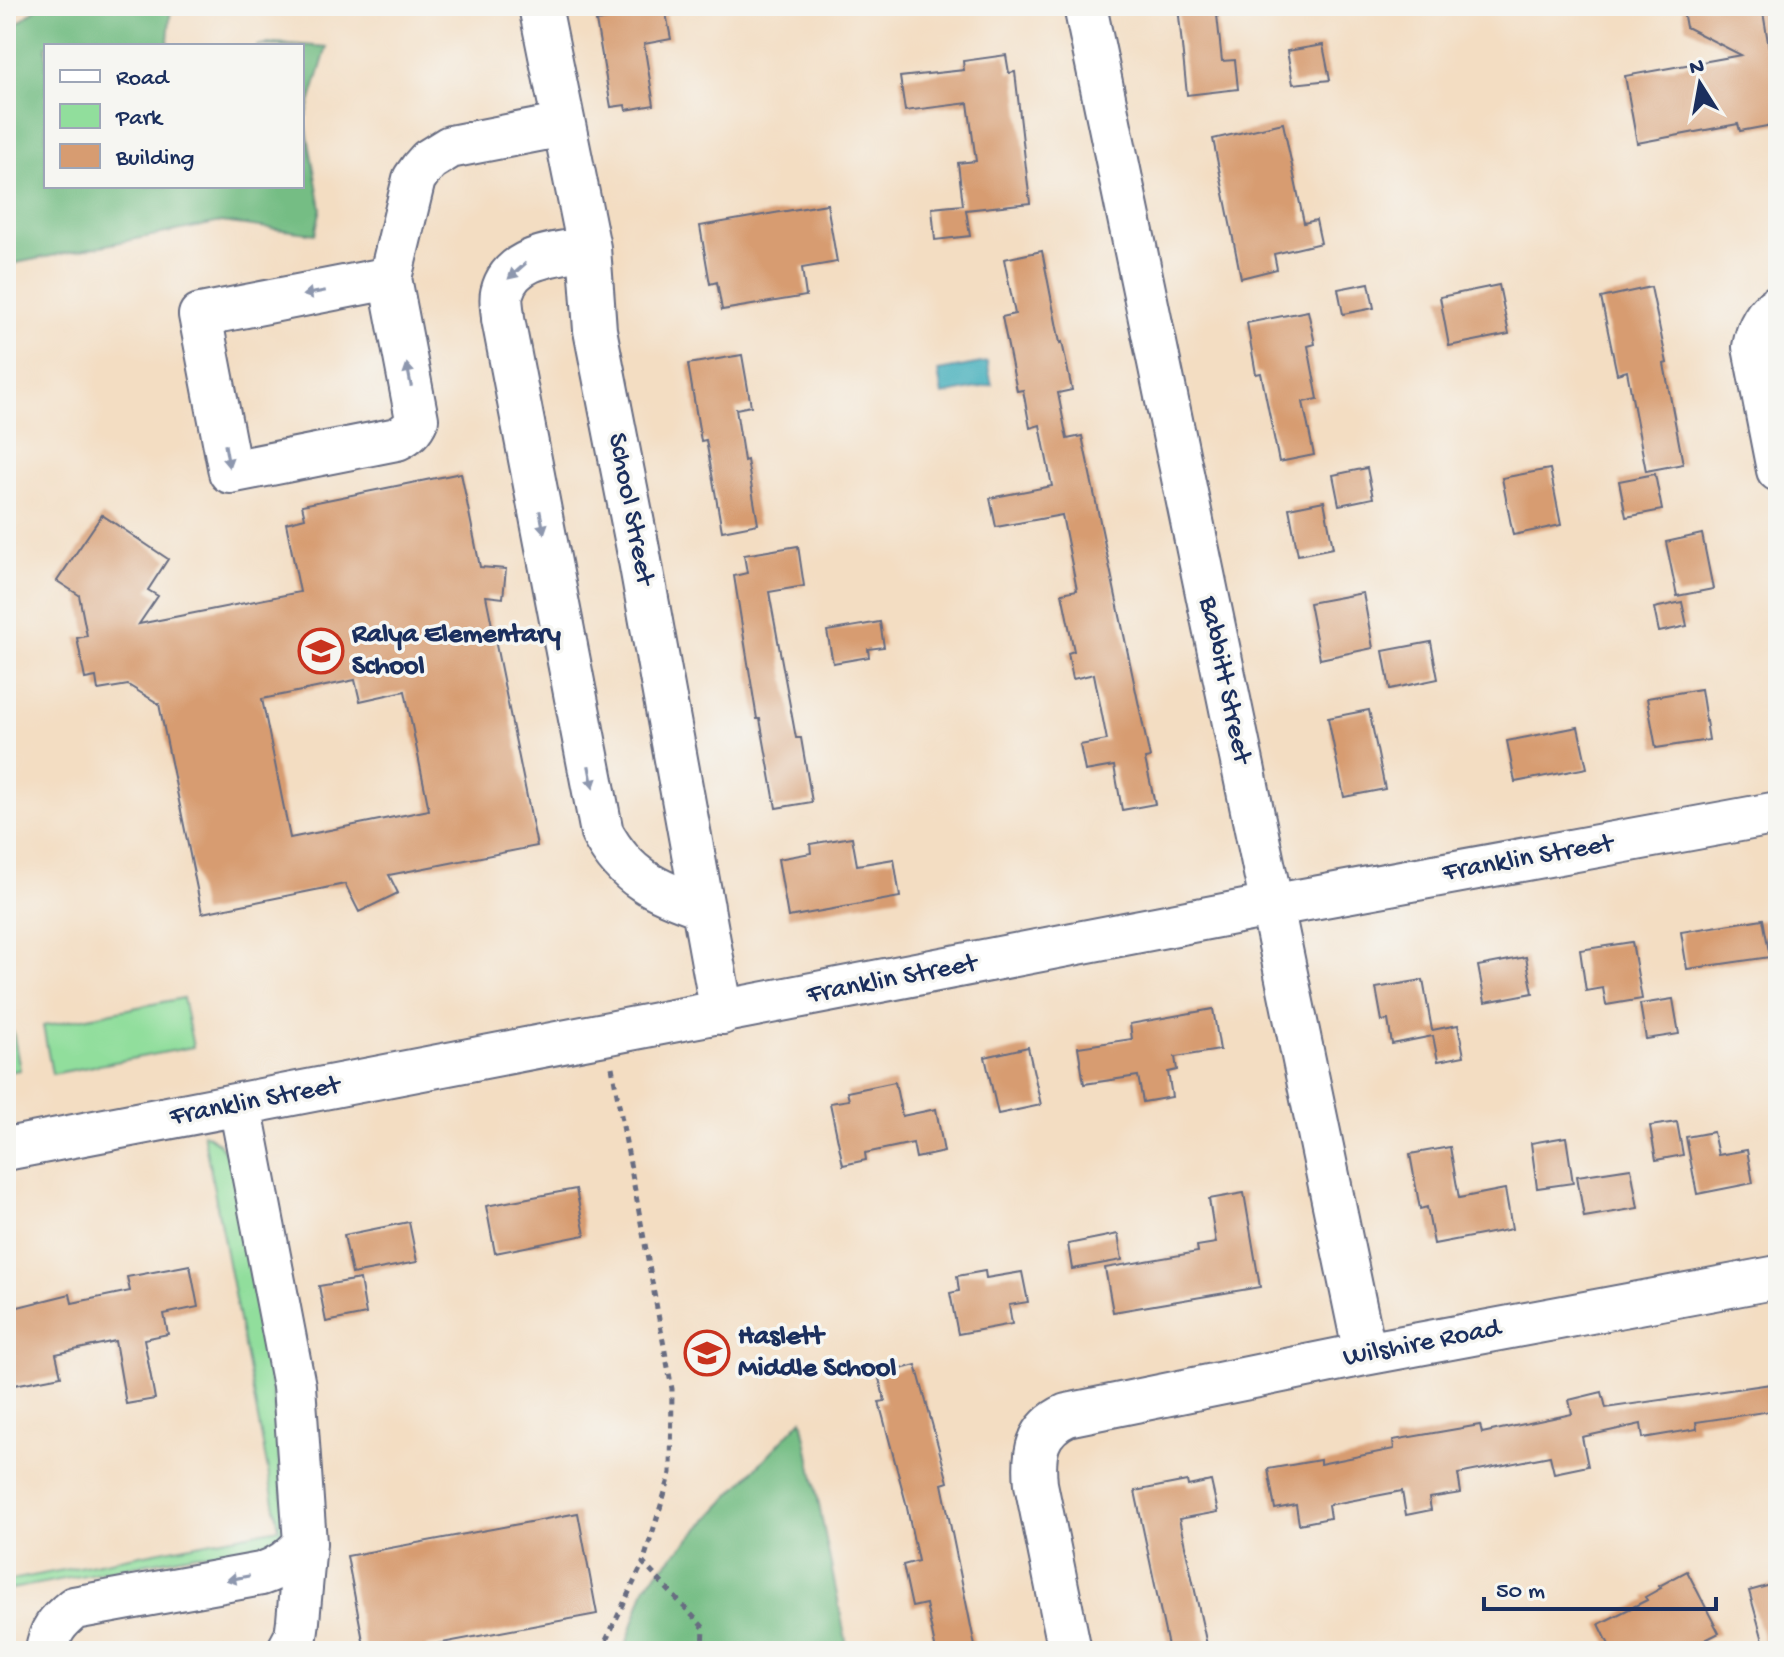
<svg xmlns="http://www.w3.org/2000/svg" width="1784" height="1657" font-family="'Gochi Hand',sans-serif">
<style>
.green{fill:#91de9c;stroke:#56867d;stroke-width:2}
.forest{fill:#74bd84;stroke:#487671;stroke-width:2}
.water{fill:#3cacb9;stroke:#2c6e8c;stroke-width:2}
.building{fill:#d79c71;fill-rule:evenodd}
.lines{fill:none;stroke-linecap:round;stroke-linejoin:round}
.minor-casing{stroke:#676c81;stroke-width:46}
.path{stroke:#676c81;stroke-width:5;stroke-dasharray:6 6;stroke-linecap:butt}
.minor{stroke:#fff;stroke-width:42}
.oneway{fill:#8d97ae}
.labels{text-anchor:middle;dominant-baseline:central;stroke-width:7;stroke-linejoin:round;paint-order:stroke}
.street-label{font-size:28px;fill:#1b2f5e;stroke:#f6f6f2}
.poi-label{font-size:28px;font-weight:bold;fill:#1b2f5e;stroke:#f6f6f2;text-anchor:start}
</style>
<rect width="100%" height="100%" fill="#f6f6f2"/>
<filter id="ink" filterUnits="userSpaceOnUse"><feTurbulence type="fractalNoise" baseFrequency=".0125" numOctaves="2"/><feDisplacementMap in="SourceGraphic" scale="16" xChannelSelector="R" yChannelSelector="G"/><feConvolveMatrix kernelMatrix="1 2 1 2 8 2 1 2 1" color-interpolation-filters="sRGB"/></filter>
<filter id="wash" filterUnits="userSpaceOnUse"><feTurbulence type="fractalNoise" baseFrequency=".006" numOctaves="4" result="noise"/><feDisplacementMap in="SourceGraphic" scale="32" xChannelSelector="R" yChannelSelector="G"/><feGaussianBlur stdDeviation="1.8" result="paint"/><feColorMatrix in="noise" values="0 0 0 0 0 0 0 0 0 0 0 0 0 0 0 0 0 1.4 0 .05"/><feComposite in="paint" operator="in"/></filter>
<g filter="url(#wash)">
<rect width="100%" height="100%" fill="#f3ddc2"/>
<!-- green -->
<path class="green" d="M183 998 193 1047 52 1074 43 1026Z
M13 1032 20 1070 6 1072V1033Z
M203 1133C218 1140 226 1150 231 1166L274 1401 287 1540 251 1557 232 1553 197 1554 6 1590V1581L279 1528Z"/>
<!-- forest -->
<path class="forest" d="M40 6H171L168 41 171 46H46V186H302V46H256L275 43 327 47 305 120 321 208 315 234 221 222 6 265V33Z
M802 1419 848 1651H624L646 1585Z"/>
<!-- water -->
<path class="water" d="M987 362 992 385 942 395 938 371Z"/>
<g id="blocks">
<!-- building -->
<path class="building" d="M1178 6H1216L1222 61 1235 60 1238 89 1187 95Z
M1682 6H1762L1778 102V124L1740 131 1738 124 1637 143 1625 76 1741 55 1686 27Z
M665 8 671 39 644 44 654 105 626 110 625 105 611 107 596 21Z
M1323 45 1330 80 1293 84 1287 51Z
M1006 55 1009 73 1015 72 1030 203 966 210 970 236 935 240 932 208 963 205 958 163 976 161 968 103 905 111 900 77 964 70 963 61Z
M1283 123 1304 223 1316 220 1321 243 1274 254 1277 269 1241 278 1213 139Z
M827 204 837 262 802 268 806 296 722 310 717 282 710 284 700 226Z
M1042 251 1060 343 1062 342 1072 390 1058 393 1067 439 1082 436 1150 758 1145 759 1155 804 1122 810 1114 766 1085 771 1080 745 1107 740 1094 674 1073 679 1068 653 1074 651 1062 593 1077 590 1062 515 996 527 990 498 1052 486 1040 425 1030 428 1023 390 1017 391 1002 317 1015 314 1004 259Z
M1369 283 1374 308 1343 314 1338 289Z
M1499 285 1509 334 1449 346 1440 297Z
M1651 287 1667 363 1664 364 1683 464 1646 471 1627 371 1617 374 1601 298Z
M1308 311 1315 344 1308 346 1318 399 1303 402 1314 455 1279 462 1261 373 1256 374 1247 323Z
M742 355 751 406 736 409 744 461 747 460 758 524 722 531 706 440 701 441 688 364Z
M1367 468 1373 498 1339 505 1333 475Z
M1550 469 1561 525 1513 535 1502 478Z
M461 473 480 567 506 569 503 598 486 596 537 846 389 875 398 893 359 912 345 884 202 913 159 704 128 685 98 690 96 677 85 679 77 638 87 636 79 595 57 581 102 515 168 559 148 590 158 596 139 624 300 592 286 523 305 518 302 505ZM355 680 360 701 405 691 429 810 290 838 262 699Z
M1655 474 1662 510 1626 517 1619 481Z
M1324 501 1333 548 1298 555 1289 508Z
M1702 534 1713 589 1677 596 1666 542Z
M798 546 804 586 769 592 796 738H801L812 802 776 808 760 719H757L734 576 747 573 744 555Z
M1363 593 1373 648 1320 659 1309 603Z
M1682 602 1687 626 1659 632 1654 608Z
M880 622 884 647 868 649 869 657 833 663 827 631Z
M1431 642 1438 679 1390 689 1383 651Z
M1701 689 1709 740 1656 748 1647 698Z
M1369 710 1385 789 1344 797 1328 718Z
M1578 727 1587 768 1515 782 1507 741Z
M852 837 857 865 894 859 900 897 788 917 778 859 811 853 810 844Z
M1763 919 1770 957 1687 969 1681 932Z
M1632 942 1642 999 1606 1005 1603 988 1586 991 1580 950Z
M1526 957 1533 993 1485 1002 1478 966Z
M1423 980 1432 1030 1458 1025 1464 1056 1438 1061 1433 1036 1392 1044 1388 1020 1382 1021 1376 988Z
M1673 999 1679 1034 1646 1039 1640 1004Z
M1213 1009 1220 1050 1175 1057 1177 1070 1168 1072 1172 1097 1143 1102 1138 1076 1084 1084 1078 1047 1132 1039 1130 1024Z
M1028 1047 1041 1105 998 1114 985 1057Z
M895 1082 902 1116 936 1109 944 1152 916 1158 913 1143 865 1153 866 1160 843 1165 830 1103 849 1100 847 1092Z
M1677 1122 1683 1155 1656 1160 1650 1126Z
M1713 1132 1718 1155 1747 1150 1753 1183 1697 1194 1686 1137Z
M1566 1137 1573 1183 1537 1188 1531 1143Z
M1450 1147 1459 1198 1505 1189 1512 1229 1434 1244 1427 1207 1420 1209 1410 1154Z
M1631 1168 1638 1208 1584 1217 1577 1176Z
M576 1189 585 1235 495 1253 486 1206Z
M1244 1193 1260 1287 1113 1312 1105 1268 1198 1252 1197 1246 1216 1243 1209 1199Z
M409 1222 417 1262 352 1274 344 1235Z
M1118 1234 1122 1260 1072 1269 1068 1244Z
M190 1265 198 1307 164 1314 168 1334 144 1339 155 1399 126 1404 115 1341 56 1354 61 1376 14 1385 6 1346V1310L70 1294 72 1303 130 1291 127 1277Z
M985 1271 986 1278 1022 1272 1028 1302 1009 1305 1012 1324 958 1334 950 1293 959 1291 957 1276Z
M360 1279 366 1314 326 1322 319 1286Z
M916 1365 948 1482 942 1484 976 1651H936L926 1604 912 1607 903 1565 918 1561 906 1503 879 1402 885 1401 878 1375Z
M1778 1383V1410L1696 1422 1697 1429 1643 1438 1641 1424 1582 1437 1588 1466 1554 1473 1550 1456 1458 1474 1461 1493 1429 1498 1431 1510 1406 1515 1402 1491 1328 1505 1330 1518 1299 1524 1296 1505 1275 1509 1268 1469 1320 1460V1464L1394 1449 1393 1440 1480 1425 1482 1433 1572 1414 1569 1400 1602 1392 1606 1408Z
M1187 1481 1188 1486 1211 1481 1218 1512 1179 1519 1207 1645 1180 1651H1169L1135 1491Z
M578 1513 597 1614 426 1646 427 1651H365L347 1556Z
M1687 1571 1719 1633 1684 1651H1612L1599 1624 1647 1600 1645 1597 1661 1588 1659 1586Z
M1778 1583V1651H1766L1749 1591Z"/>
</g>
</g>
<g filter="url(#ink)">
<use href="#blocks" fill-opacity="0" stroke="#676c81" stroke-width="2"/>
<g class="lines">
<!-- minor casing -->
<g class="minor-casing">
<path id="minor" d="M540 6 589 248 595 330 637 544 722 1013
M1085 6 1365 1354
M589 248C558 254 511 255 502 293 500 301 503 311 503 319L602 833C626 878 656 891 703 907
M390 278 200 315 230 472 397 439C407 434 413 429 417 419L390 278 414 179 421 169 429 160 450 147 564 125
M1778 306C1764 315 1757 331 1754 347L1778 470
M240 1105 294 1386 305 1543 298 1621 296 1636 288 1651
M6 1149 1270 906 1778 813
M47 1651C49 1631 58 1621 74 1608L261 1574C280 1568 292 1558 305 1543
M1070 1651 1036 1484C1033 1453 1036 1429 1067 1415L1365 1354 1778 1277"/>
</g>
<!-- path -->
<path class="path" d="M612 1067 672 1389 671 1473 643 1563 704 1628 703 1651
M601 1651 643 1563"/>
<!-- minor -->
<use href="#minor" class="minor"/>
</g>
<!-- one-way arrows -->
<defs><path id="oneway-solid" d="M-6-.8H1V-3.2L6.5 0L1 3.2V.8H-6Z" transform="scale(2)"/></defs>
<g class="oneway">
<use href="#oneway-solid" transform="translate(517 271) rotate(138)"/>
<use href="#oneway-solid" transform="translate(314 293) rotate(169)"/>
<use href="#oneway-solid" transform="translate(409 375) rotate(-101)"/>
<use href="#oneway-solid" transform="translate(227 456) rotate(80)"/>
<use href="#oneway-solid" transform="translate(542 522) rotate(79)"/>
<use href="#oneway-solid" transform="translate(591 777) rotate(79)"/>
<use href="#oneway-solid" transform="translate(238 1578) rotate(169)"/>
</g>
</g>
<!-- icons -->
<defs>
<g id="school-ring" transform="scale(2.3)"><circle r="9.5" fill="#f6f6f2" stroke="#c8321e" stroke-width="1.5"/><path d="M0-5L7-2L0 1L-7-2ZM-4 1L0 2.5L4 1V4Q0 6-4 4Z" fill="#c8321e"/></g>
</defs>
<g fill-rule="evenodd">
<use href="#school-ring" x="321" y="651"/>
<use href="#school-ring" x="707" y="1353"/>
</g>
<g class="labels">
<!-- street labels -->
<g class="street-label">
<text transform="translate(630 509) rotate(79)">School Street</text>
<text transform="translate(1224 680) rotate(78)">Babbitt Street</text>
<text transform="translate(1528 859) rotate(-10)">Franklin Street</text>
<text transform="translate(892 980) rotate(-11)">Franklin Street</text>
<text transform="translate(255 1102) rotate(-11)">Franklin Street</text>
<text transform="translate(1422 1344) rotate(-11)">Wilshire Road</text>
</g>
<!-- poi labels -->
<g class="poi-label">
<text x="352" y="635">Ralya Elementary<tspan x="352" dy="32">School</tspan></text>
<text x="738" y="1337">Haslett<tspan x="738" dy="32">Middle School</tspan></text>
</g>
</g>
<!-- margin -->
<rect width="1784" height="1657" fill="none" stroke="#f6f6f2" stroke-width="32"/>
<!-- legend -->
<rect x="44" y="44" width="260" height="144" fill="#f6f6f2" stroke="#9ea6b7" stroke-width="2"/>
<rect x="60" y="70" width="40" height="12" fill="#ffffff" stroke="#9ea6b7" stroke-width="2"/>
<text x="116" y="84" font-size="24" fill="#1b2f5e">Road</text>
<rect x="60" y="104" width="40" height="24" fill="#91de9c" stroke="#9ea6b7" stroke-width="2"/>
<text x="116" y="124" font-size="24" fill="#1b2f5e">Park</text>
<rect x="60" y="144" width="40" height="24" fill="#d79c71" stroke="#9ea6b7" stroke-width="2"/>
<text x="116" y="164" font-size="24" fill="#1b2f5e">Building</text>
<!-- north arrow -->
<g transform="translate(1700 84) rotate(349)" stroke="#f6f6f2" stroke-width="6" paint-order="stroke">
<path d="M0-6L14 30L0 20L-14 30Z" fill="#1b2f5e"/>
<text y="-12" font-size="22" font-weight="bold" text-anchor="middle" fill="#1b2f5e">N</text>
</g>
<!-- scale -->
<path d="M1484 1597v12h232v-12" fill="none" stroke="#1b2f5e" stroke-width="4"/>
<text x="1496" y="1597" font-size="24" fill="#1b2f5e" stroke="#f6f6f2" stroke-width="6" paint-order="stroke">50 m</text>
</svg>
